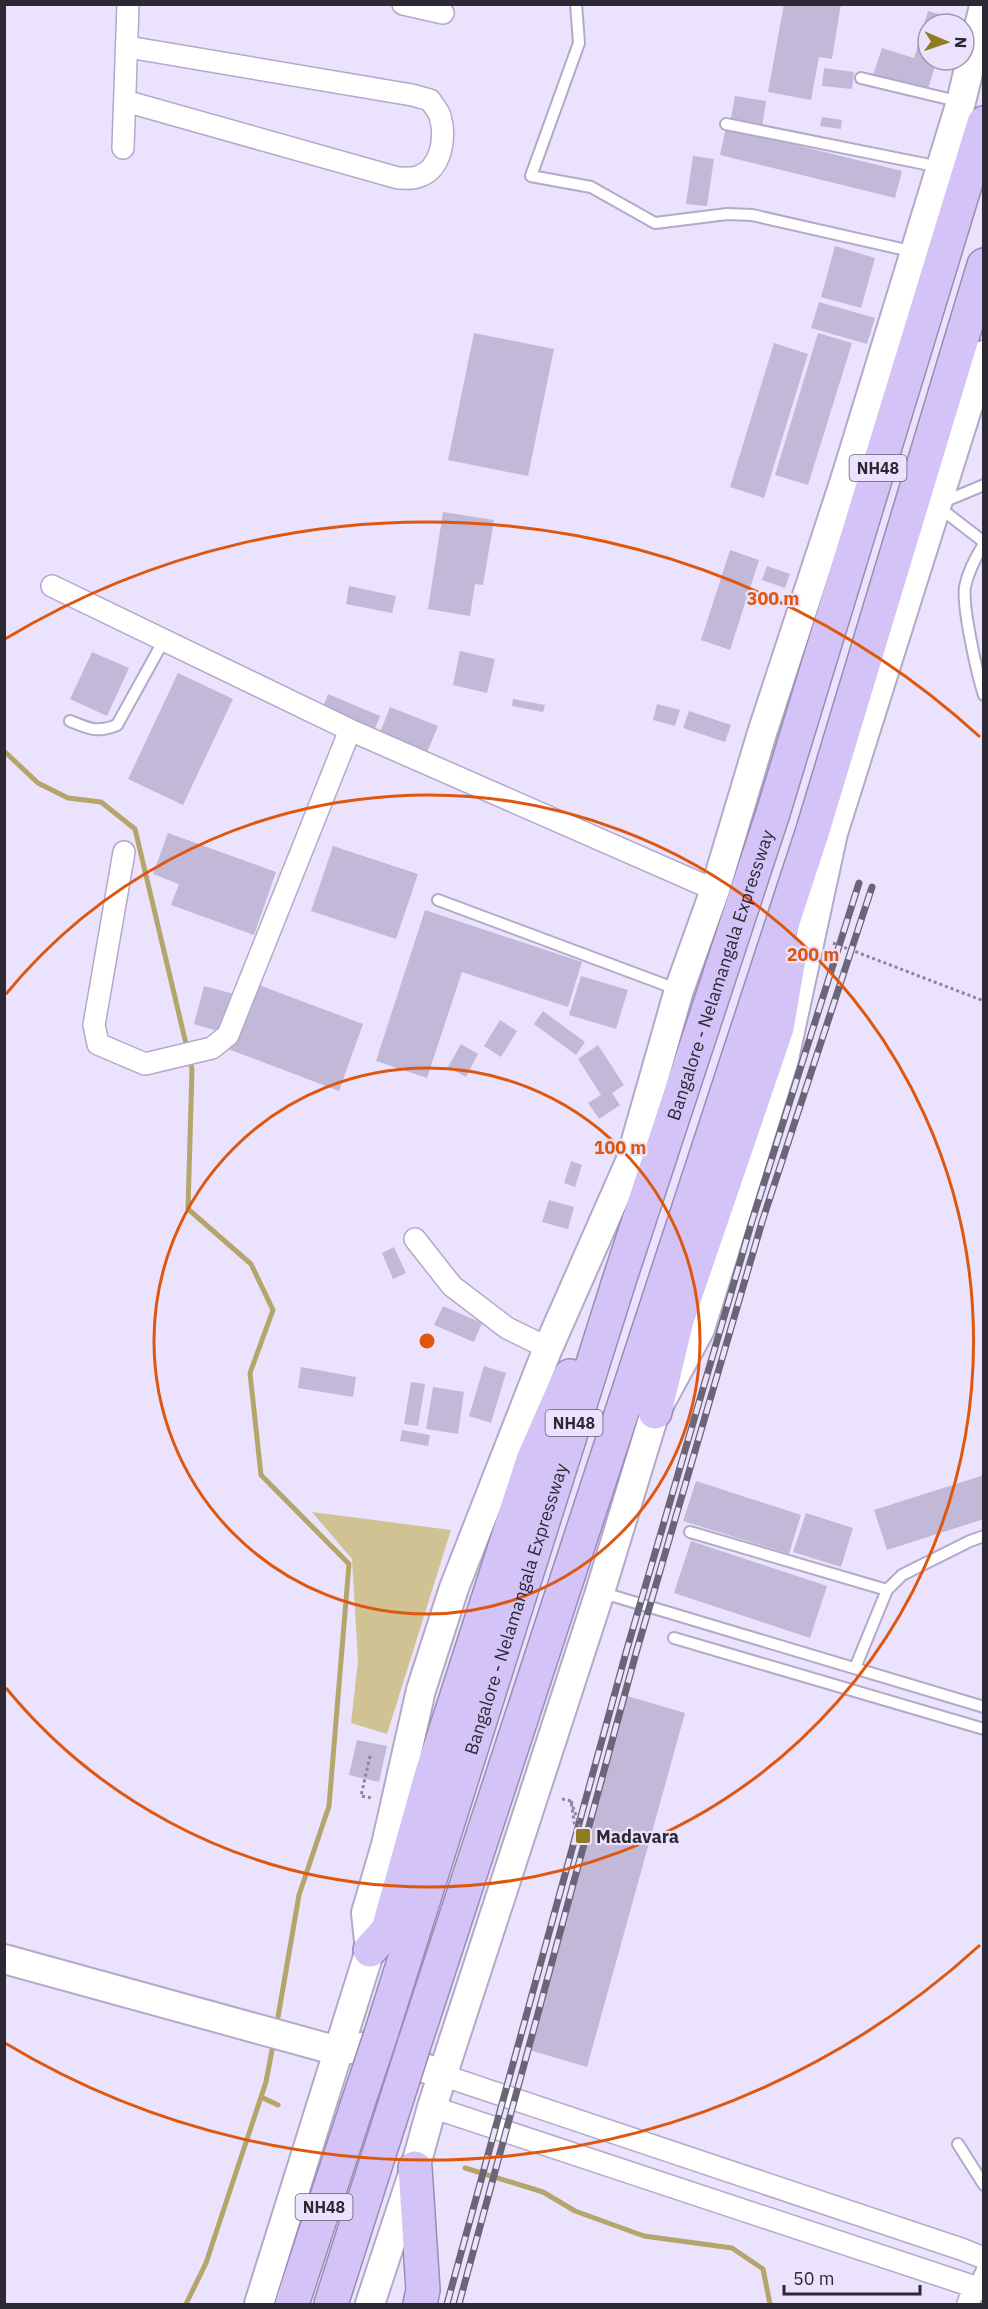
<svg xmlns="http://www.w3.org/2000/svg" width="988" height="2309" font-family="'IBM Plex Sans',sans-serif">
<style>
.green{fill:#d0c292}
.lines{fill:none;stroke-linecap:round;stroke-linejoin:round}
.stream{stroke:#b4a56d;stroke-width:5}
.building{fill:#c2b9d8}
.lane-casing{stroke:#b3a9c8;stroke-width:14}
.street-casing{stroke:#b3a9c8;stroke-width:24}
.secondary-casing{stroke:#b3a9c8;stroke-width:32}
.highway-casing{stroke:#998db2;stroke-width:36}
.path{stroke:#8c869a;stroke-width:3;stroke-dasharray:3 3;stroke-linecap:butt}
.lane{stroke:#fff;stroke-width:10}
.street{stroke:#fff;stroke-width:21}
.secondary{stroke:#fff;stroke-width:28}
.highway{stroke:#d3c3f6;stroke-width:33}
.rail-casing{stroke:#6b6677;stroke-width:7}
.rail{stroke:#ebe3fd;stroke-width:4.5;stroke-dasharray:14;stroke-linecap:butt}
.highway-bridge-casing{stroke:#998db2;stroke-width:36;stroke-linecap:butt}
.path-bridge{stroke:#8c869a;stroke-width:3;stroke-dasharray:3 3;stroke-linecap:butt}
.highway-bridge{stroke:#d3c3f6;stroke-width:33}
.ring{fill:none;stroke:#df570e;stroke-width:3}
.poi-dot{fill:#917b22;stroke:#ebe3fd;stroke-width:2}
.labels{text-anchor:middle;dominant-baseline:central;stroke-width:4.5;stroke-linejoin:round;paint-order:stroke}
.shield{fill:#ebe3fd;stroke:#656070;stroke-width:1.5}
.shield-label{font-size:16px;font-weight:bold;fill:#2c2834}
.street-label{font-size:18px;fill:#2c2834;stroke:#ebe3fd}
.poi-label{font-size:18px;font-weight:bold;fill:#2c2834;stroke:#ebe3fd;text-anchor:start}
.centre{fill:#df570e;stroke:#ebe3fd;stroke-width:3}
.ring-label{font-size:18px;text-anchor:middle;font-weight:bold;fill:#df570e;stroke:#ebe3fd;stroke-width:4.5;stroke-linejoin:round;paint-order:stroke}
</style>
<rect width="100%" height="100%" fill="#ebe3fd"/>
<!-- green -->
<path class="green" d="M312 1512 451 1530 387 1734 351 1723 358 1661 352 1559Z"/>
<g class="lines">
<!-- stream -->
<path class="stream" d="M4 751 38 783 68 798 101 802 135 829 187 1048
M189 1058 192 1069 188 1209 251 1264 273 1310 250 1373 261 1475 349 1564 329 1806 299 1895 278 2017
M261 2097 278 2105
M465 2168 543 2192 575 2211 644 2236 732 2248 763 2269 770 2304
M186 2304 206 2263 266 2082 272 2050"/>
</g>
<!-- building -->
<path class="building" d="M784 4H841L832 59 819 57 811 100 768 92Z
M928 11 950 17 948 24H928V60H937L927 92 873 75 882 48 914 58Z
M824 68 854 72 852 89 822 86Z
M735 96 766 101 762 128 730 123Z
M822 117 842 120 841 129 820 126Z
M726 128 902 171 895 198 720 155Z
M693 156 714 159 707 206 686 204Z
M835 246 875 258 861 308 821 297Z
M819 302 875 318 867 344 811 328Z
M474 333 554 349 528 476 448 460Z
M818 333 852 343 808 485 775 475Z
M774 343 808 354 764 498 730 487Z
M443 512 494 520 483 585 475 584 470 616 428 609Z
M730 550 759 560 730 650 701 640Z
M767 566 790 574 785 588 762 580Z
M349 586 396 596 392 613 346 604Z
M460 651 495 659 487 693 453 685Z
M92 652 129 668 107 716 70 699Z
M178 673 233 699 183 805 128 779Z
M328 694 380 716 373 734 321 712Z
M513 699 545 705 543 712 512 706Z
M657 704 680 710 675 726 653 720Z
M390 707 438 726 426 755 379 735Z
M689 711 731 725 725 742 683 728Z
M168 833 276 872 254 935 171 905 179 884 153 874Z
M333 846 418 874 396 939 311 911Z
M425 910 582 962 568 1007 462 972 427 1078 376 1061Z
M581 976 628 990 616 1029 569 1015Z
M253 983 363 1024 339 1091 228 1049Z
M204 986 234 994 224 1033 194 1024Z
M543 1011 585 1042 576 1055 534 1024Z
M500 1020 517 1031 501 1057 484 1046Z
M461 1044 478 1054 466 1077 448 1067Z
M598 1045 624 1085 612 1093 620 1105 599 1119 588 1103 601 1095 578 1059Z
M571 1161 582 1165 575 1187 564 1183Z
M549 1200 574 1207 568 1229 542 1222Z
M394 1247 406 1273 393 1279 382 1253Z
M443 1306 482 1323 474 1342 434 1325Z
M484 1366 506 1373 491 1423 469 1416Z
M301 1367 356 1377 353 1397 298 1388Z
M411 1382 425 1384 418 1426 404 1424Z
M433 1387 464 1392 458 1434 426 1429Z
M402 1430 430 1435 428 1446 400 1441Z
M984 1475V1519L887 1550 874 1510Z
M696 1481 801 1515 789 1554 683 1521Z
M806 1513 853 1528 841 1567 793 1552Z
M691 1541 827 1586 810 1638 674 1593Z
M624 1695 685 1713 587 2067 526 2049Z
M357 1740 387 1746 379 1782 349 1775Z"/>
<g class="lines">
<!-- lane casing -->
<g class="lane-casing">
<path id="lane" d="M576 4 579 43 531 176 591 187 655 223 727 214 752 215 915 252
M861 78 961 102
M726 124 940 167
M984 485 936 505 984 542
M984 544C975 558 968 572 965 587 962 606 977 674 984 695
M70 721C90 729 97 733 117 725L164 640
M438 900 679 990
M690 1532 887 1590
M600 1592 984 1707
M674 1638 984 1729
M855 1668 887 1590 902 1575 970 1541 984 1536
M958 2144 984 2185
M974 2287 984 2265"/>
</g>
<!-- street casing -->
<g class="street-casing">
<path id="street" d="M403 4 443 13
M125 101 398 178C403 178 412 179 417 177 442 170 446 137 440 116 438 110 433 105 430 100L412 95 128 47
M123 148 128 4
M52 586 350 730 715 890
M124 852 94 1025 98 1044 145 1064 212 1048 228 1035 350 730
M415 1239 452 1286 507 1328 548 1348
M442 2075 961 2249 984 2258
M432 2107 984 2290
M968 2304 974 2287"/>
</g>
<!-- secondary casing -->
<g class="secondary-casing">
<path id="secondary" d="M4 1959 338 2051 362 2047 430 2070
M259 2304 370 1950 366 1913 386 1845 421 1690 454 1588 548 1348 630 1162 679 990 715 890 762 733 845 480 961 102 984 6
M370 2304 415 2168 432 2107 600 1592 655 1412 700 1329 784 1059 833 833 984 355"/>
</g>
<!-- highway casing -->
<g class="highway-casing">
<g id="highway">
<path d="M655 1412 677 1320 777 1028 790 953"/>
<path d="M370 1950 388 1930 431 1776 533 1460 570 1376"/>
<path id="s1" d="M381 2034 619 1281 773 813 984 123"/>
<path d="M414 2045 813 830 984 265"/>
<path d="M415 2168 423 2290 420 2304"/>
<path d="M292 2304 356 2109"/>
<path d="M331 2304 389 2123"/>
</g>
</g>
<!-- path -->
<path class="path" d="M833 943 984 1001
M370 1756 361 1796 372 1798
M562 1799 571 1801"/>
<!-- lane -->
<use href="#lane" class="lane"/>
<!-- street -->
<use href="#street" class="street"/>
<!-- secondary -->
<use href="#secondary" class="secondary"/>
<!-- highway -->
<use href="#highway" class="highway"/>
<!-- rail casing -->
<g class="rail-casing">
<path id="rail" d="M447 2304 627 1649 752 1221 859 883
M459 2304 636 1653 762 1222 872 887"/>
</g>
<!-- rail -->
<use href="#rail" class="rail"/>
<!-- highway-bridge casing -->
<g class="highway-bridge-casing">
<path id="highway-bridge" d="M356 2109 381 2034
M389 2123 414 2045"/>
</g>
<!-- path-bridge -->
<path class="path-bridge" d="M571 1801 583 1836 576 1834Z"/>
<!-- highway-bridge -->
<use href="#highway-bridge" class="highway-bridge"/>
</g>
<!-- distance rings -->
<g class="ring">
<circle cx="427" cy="1341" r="273"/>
<path d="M6 994A546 546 0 1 1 6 1688"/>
<path d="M980 1945A819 819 0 0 1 5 2043M5 639A819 819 0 0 1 980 737"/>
</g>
<!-- markers -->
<rect class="poi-dot" x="575" y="1828" width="16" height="16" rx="3"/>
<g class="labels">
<!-- shield labels -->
<g class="shield">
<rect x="849.5" y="455" width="57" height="26" rx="4.5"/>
<rect x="545.5" y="1410" width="57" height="26" rx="4.5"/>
<rect x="295.5" y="2194" width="57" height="26" rx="4.5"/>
</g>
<g class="shield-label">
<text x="878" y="468">NH48</text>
<text x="574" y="1423">NH48</text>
<text x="324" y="2207">NH48</text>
</g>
<!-- street labels -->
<g class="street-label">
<text stroke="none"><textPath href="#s1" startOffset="1112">Bangalore - Nelamangala Expressway</textPath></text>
<text stroke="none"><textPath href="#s1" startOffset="446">Bangalore - Nelamangala Expressway</textPath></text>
</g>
<!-- poi labels -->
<g class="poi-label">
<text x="596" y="1836">Madavara</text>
</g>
</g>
<circle cx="427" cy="1341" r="9" class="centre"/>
<g class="ring-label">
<text x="773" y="605">300 m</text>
<text x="813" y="961">200 m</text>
<text x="620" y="1154">100 m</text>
</g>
<!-- border -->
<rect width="988" height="2309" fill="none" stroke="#2c2834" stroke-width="12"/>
<!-- north arrow -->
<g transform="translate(946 42) rotate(92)"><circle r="28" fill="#ebe3fd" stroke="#9f98ad" stroke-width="1.5"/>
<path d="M0-4.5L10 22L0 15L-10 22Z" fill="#917b22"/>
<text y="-9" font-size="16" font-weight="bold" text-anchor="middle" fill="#2c2834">N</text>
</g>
<!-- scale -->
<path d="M784 2285v9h136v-9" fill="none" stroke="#2c2834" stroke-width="3"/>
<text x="793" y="2285" font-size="18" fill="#2c2834" stroke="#ebe3fd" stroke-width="4.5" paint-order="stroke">50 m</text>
</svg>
